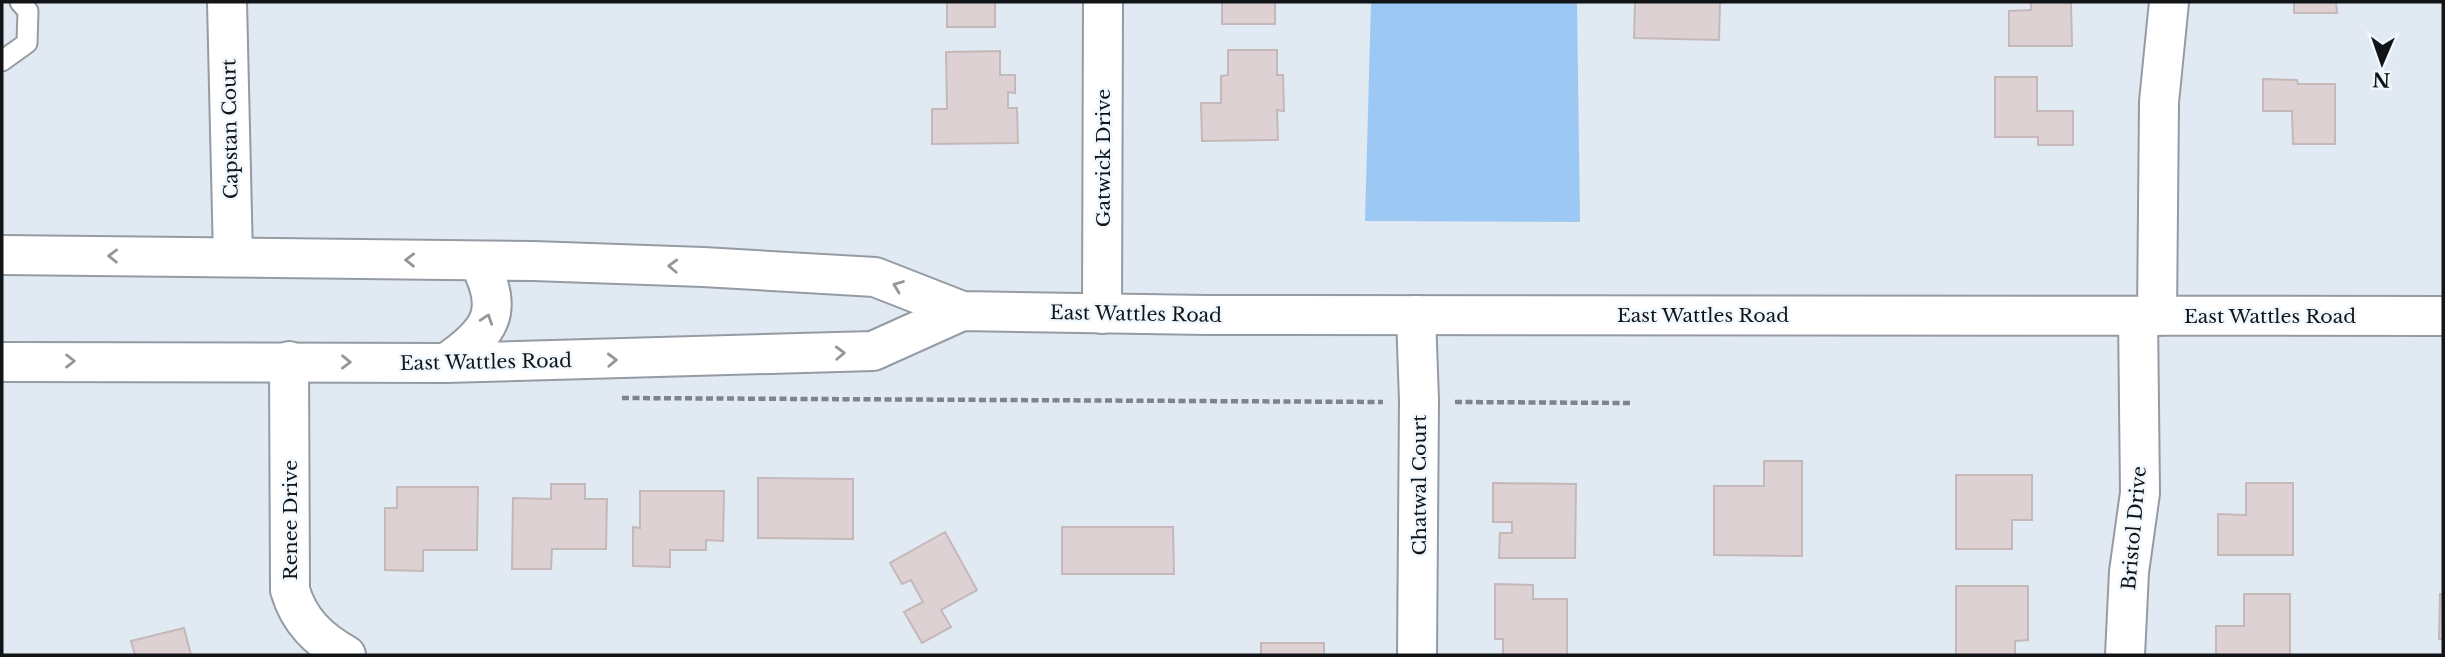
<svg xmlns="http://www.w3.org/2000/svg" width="2445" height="657" font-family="'Libre Baskerville',serif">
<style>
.green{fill:#9cc9f3}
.building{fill:#ded1d3;stroke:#c4b8b9;stroke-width:2}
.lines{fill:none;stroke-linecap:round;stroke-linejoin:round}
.service-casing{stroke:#949ba3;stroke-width:23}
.minor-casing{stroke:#949ba3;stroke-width:42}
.secondary-casing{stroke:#949ba3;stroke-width:42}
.path{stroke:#7e848a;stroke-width:4.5;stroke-dasharray:7 3.5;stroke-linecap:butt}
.service{stroke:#fff;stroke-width:19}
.minor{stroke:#fff;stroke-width:38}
.secondary{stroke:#fff;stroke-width:38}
.oneway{stroke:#949697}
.labels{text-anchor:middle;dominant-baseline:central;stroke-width:5;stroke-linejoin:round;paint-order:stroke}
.street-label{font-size:19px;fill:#121518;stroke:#f0f7fd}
</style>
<rect width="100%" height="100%" fill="#e1eaf2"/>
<!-- green -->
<path class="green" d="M1371 2H1577L1580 222 1365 221Z"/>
<!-- building -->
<path class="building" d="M947 2H995V27H947Z
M1222 2H1275V24H1222Z
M1635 2H1720L1719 40 1634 38Z
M2031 2H2071L2072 46H2009V11L2031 10Z
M2294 2H2336L2337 13H2294Z
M1228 50H1277V75H1283L1284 111 1277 110 1278 140 1202 141 1201 103H1221V76L1228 75Z
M1000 51V75H1015V93L1008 92V108H1017L1018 143 932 144V109H947L946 52Z
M1995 77H2037V111H2073V145H2038V137H1995Z
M2263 79 2297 80 2298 84H2335V144H2293L2292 111H2263Z
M1764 461H1802V556L1714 555V486H1764Z
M1956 475H2032V520H2012V549H1956Z
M758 478 853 479V539L758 538Z
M1493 483 1576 484 1575 558H1499L1500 533H1512V522H1493Z
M2246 483H2293V555H2218V514L2246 515Z
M551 484H585V499H607L606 549H552L551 569H512L513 498 551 499Z
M397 487H478L477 550H423V571L385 570V508H397Z
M640 491H724L723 541 706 540V550H670V567L633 566V527L640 528Z
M1062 527H1173L1174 574H1062Z
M945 532 977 590 941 610 951 627 922 643 904 612 923 602 911 580 902 584 890 563Z
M1495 584 1533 585V599H1567V655H1503V639H1495Z
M1956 586H2028V640L2015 641V655H1956Z
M2244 594H2290V655H2216V626H2244Z
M2440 594H2443V639H2439Z
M184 628 191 655H135L131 641Z
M1261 643H1324V655H1261Z"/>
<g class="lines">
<!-- service casing -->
<g class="service-casing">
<path id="service" d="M2 61 27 43 28 11 20 2"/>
</g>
<!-- minor casing -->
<g class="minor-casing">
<path id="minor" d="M227 2 233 257
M1102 314 1103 2
M1416 315 1419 401 1417 655
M2157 316 2159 102 2169 2
M289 361 290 590C299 621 319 640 346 655
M2125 655 2129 572 2140 493 2138 316"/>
</g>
<!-- secondary casing -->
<g class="secondary-casing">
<path id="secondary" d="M2 255 533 261 703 267 875 277 962 311 1207 315 2443 316
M2 362 446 363 873 351 962 311
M446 363C490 333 506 311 478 261"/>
</g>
<!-- path -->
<path class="path" d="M622 398 1383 402
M1455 402 1631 403"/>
<!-- service -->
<use href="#service" class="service"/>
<!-- minor -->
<use href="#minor" class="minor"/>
<!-- secondary -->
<use href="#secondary" class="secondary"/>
</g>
<!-- one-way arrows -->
<defs><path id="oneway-chevron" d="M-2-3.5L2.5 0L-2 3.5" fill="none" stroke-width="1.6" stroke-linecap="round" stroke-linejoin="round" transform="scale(1.75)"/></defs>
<g class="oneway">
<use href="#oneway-chevron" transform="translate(113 256) rotate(-179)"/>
<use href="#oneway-chevron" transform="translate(410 260) rotate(-179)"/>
<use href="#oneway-chevron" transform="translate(673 266) rotate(-178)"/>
<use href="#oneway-chevron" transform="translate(898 286) rotate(-159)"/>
<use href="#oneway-chevron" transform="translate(487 319) rotate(-71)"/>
<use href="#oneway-chevron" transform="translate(840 353) rotate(-2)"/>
<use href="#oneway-chevron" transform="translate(612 360) rotate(-2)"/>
<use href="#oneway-chevron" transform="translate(70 361)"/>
<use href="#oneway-chevron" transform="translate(346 362) rotate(1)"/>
</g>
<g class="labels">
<!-- street labels -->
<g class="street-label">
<text transform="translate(230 129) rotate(-91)">Capstan Court</text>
<text transform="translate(1103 158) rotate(-90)">Gatwick Drive</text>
<text transform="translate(1136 314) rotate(1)">East Wattles Road</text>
<text x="1703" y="315">East Wattles Road</text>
<text x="2270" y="316">East Wattles Road</text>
<text transform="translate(486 362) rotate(-1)">East Wattles Road</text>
<text transform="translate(1419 485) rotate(-90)">Chatwal Court</text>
<text transform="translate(290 520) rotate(-90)">Renee Drive</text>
<text transform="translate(2134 528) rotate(-85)">Bristol Drive</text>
</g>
</g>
<!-- border -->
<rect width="2445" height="657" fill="none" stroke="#121518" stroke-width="7"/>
<!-- north arrow -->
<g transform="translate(2382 63) rotate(182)" stroke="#f0f7fd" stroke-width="5" paint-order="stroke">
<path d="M0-5L12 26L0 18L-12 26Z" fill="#121518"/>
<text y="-10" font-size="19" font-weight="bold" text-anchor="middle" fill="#121518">N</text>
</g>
</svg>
